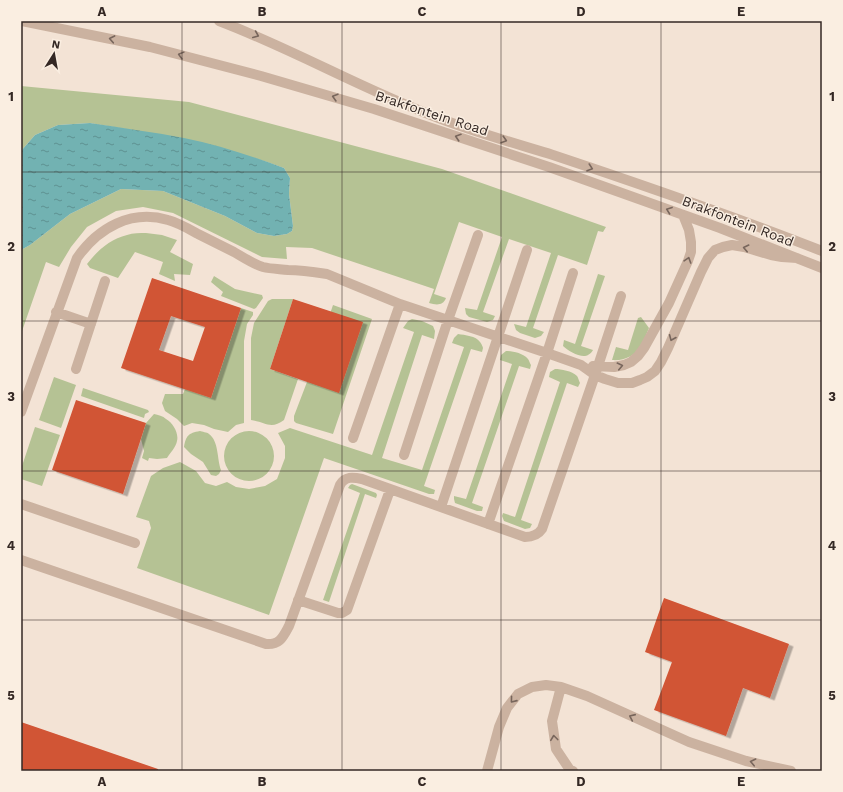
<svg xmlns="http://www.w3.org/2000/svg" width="843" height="792" font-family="'Work Sans',sans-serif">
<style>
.green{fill:#b5c294}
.water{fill:url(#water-ripples)}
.building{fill:#d15435;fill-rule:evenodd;filter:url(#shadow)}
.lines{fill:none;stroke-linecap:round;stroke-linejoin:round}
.minor{stroke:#cbb2a0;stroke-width:10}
.oneway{stroke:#78665c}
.grid{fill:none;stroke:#342824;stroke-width:1;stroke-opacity:0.55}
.labels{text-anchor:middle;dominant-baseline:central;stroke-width:3;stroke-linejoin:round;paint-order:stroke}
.street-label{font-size:14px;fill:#342824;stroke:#faeee1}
.neatline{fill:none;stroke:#342824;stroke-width:1.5}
.grid-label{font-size:13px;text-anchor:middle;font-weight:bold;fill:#342824}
</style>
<defs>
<pattern id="water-ripples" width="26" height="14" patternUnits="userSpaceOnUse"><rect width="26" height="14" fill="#72b2b2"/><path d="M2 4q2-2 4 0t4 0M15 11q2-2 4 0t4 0" fill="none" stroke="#5e9191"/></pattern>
<filter id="shadow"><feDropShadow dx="4.5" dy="2.5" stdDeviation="0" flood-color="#0004"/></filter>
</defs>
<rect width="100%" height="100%" fill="#f3e3d5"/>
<!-- green -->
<path class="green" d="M21 86 189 102 442 169 606 227 603 232 598 231 587 265 558 255 533 328 544 332 541 336 535 338 520 333 516 330 514 324 526 327 551 253 509 239 483 312 495 316 493 320 487 322 469 317 466 314 465 308 477 310 502 237 459 222 434 294 446 298C443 306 436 305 429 303L434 289 312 248 286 247 287 259 262 257 173 213 143 207 116 211 87 227 71 247 59 267 46 262 21 334V250L30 245 70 214 121 189 163 191 225 216 257 233 274 236 287 234 292 231 293 226 289 194 290 178 284 168 267 162 221 148 185 139 90 123 58 125 35 135 21 151Z
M146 233 162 235 177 240 170 252 193 264 190 275 174 274 175 281 159 274 163 262 135 252 118 278 90 268 87 264C97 251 110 239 127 235 133 233 140 233 146 233Z
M598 274 605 276 581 346 593 350C592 352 590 354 588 355 582 359 568 351 563 346L564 340 575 344Z
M214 276 235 289 262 295 263 298 256 308 254 309 221 296 223 292 211 282Z
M272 299H293L270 369 298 379 284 420C271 430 265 422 251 420V338L254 323 268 301Z
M333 305 372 319 333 434 296 423 294 421V416L307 382Z
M241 308 253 312V315L247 324 244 341V423L236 425 228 432 214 429 204 425 192 423 184 426 177 419 165 411 162 403 165 394H183L185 389 211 398Z
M641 317 649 328C646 334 645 340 641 346 635 356 624 361 612 360L616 347 628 350 638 318Z
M412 319 422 321 433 326 435 331 434 339 422 335 382 458 422 470 464 347 452 343 454 338 458 334C465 335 476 336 480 342 481 343 483 347 483 348L482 352 471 349 424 486 435 490 434 494H429L324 458 269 615 137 568 151 528 149 521 136 517 151 476 163 468 180 462 196 471 205 483 216 486 227 482 236 487 249 489 265 486 277 479 285 458V446L278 433 290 428 372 455 414 332 403 328 408 321Z
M506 351C512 351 523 353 528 359 529 360 530 364 531 365L530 369 519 366 472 503 483 507 482 511H477L455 503 454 499V496L466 499 512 364 500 360 501 355Z
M555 369C561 369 572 371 577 376 578 377 579 381 580 383L578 387 567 383 521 520 532 524 530 528 525 529 504 521 502 516 503 513 515 517 560 382 549 377 550 372Z
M54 377 76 385 61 428 39 420Z
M83 388 148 410 149 412 145 414 144 418 81 396Z
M154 414C158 415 163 416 166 419 173 423 179 433 177 441 176 447 170 453 167 458L157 459 149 458 148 461 142 458 144 451 141 439 146 423Z
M35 427 60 435 42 486 21 479V469Z
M224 456a25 25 0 1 1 50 0a25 25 0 1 1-50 0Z
M200 431C202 432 207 432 209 434 219 441 217 460 221 470L219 474 216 476 211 475 203 462 191 454 184 447C186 436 188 433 200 431Z
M352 484 376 493 377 495 376 498 365 494 329 602 323 600 360 493 348 488 350 485Z"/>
<!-- water -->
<path class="water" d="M90 123C122 128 153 132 184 138 218 145 252 156 284 168L290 178 289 194 293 226 292 231 287 234 274 236 257 233 225 216 163 191 121 189 70 214 30 245 21 250V151L35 135 58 125Z"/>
<!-- building -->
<path class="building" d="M152 278 241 308 211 398 121 368ZM171 316 205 327 193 361 159 350Z
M293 299 363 322 339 393 270 369Z
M76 400 146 423 123 494 52 470Z
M664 598 789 644 770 698 743 688 726 736 654 710 672 662 645 652Z
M21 722 158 769V771H21Z"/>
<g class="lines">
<!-- minor -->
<path class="minor" d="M22 21 150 47 261 76 374 109 549 167 720 228 822 268
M219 21C293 49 362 89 436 117 474 132 514 143 553 155 643 185 733 216 822 251
M56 312 91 324
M593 366 614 367 624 365 631 362 638 356 644 348 669 303 688 261 691 252V242L689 230 683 215
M76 369 105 281
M21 412 77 258C98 228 131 209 168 220 179 223 189 229 198 234 210 240 222 246 234 252 243 257 253 264 263 267 271 269 280 269 288 270 301 270 314 272 327 274L400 304 547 353 581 365 595 375 605 379 618 383H632L640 380 647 377 655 371 661 362 668 348 701 272 708 258 715 250 723 247 732 245 744 247 771 255 782 257 797 258
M353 438 400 304
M404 455 448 320 478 235
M21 504 135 543
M441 507 527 250
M488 524 547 353 573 273
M21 560 266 644C280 645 283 637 289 626L340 485C345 476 353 477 362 479L525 537C532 537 538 535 542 529L595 375 621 296
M298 600 338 613H342L347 610 390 490
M561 687 552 721 556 749 570 770 573 771
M487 771 499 727 507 708 518 694 532 687 546 685 561 687 587 696 689 742 746 761 791 771"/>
</g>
<!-- one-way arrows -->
<defs><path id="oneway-chevron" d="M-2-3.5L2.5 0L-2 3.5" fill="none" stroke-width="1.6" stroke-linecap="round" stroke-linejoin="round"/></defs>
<g class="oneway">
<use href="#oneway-chevron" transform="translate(256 35) rotate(23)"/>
<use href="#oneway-chevron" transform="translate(112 39) rotate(-169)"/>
<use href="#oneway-chevron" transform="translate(181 55) rotate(-165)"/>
<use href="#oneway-chevron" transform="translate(335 97) rotate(-164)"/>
<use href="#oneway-chevron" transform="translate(458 137) rotate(-162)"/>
<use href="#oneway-chevron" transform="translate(504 140) rotate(17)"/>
<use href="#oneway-chevron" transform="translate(590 168) rotate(19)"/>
<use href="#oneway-chevron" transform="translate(669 210) rotate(-160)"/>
<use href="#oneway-chevron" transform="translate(746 248) rotate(-167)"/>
<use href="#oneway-chevron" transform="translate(688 260) rotate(-72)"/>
<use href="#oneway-chevron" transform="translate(672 338) rotate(113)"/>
<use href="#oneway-chevron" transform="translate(620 366) rotate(-13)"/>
<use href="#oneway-chevron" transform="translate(513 700) rotate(129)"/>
<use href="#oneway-chevron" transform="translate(632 717) rotate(-156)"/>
<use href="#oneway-chevron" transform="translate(554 738) rotate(-97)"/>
<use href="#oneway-chevron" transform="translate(753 762) rotate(-167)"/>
</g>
<!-- grid -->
<path class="grid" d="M182 21V771M342 21V771M501 21V771M661 21V771M21 172H822M21 321H822M21 471H822M21 620H822"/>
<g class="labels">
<!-- street labels -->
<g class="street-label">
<text transform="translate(432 113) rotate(18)">Brakfontein Road</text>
<text transform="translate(738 221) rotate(21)">Brakfontein Road</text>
</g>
</g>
<!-- border -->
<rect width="843" height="792" fill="none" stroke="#faeee1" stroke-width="44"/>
<!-- north arrow -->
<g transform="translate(54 54) rotate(11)" stroke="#faeee1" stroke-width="3" paint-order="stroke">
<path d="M0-3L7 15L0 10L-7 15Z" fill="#342824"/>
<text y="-6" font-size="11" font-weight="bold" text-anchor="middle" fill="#342824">N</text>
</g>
<rect x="22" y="22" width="799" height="748" class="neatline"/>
<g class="grid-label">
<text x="102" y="16">A</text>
<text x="262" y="16">B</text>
<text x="422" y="16">C</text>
<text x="581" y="16">D</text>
<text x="741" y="16">E</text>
<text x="11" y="101">1</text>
<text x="832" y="101">1</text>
<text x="11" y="251">2</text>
<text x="832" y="251">2</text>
<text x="11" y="401">3</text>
<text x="832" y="401">3</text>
<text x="11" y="550">4</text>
<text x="832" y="550">4</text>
<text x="11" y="700">5</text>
<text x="832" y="700">5</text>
<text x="102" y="786">A</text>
<text x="262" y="786">B</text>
<text x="422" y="786">C</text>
<text x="581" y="786">D</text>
<text x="741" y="786">E</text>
</g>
</svg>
